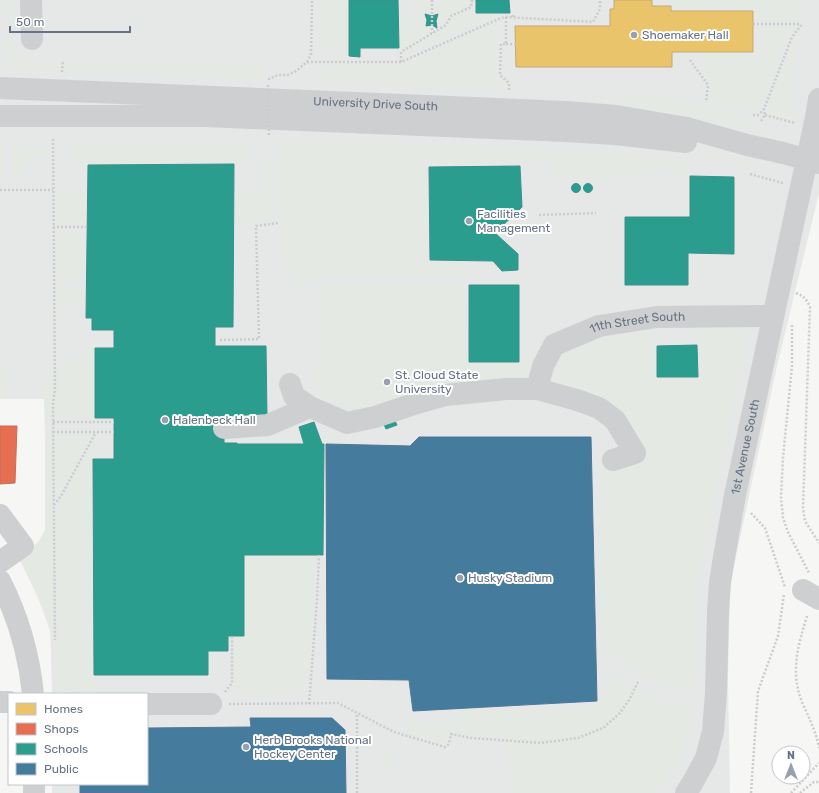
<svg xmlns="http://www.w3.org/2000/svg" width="819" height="793" font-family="Rubik,sans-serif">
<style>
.built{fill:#e6e7e7}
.green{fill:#e5e9e3}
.homes{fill:#e9c46a;stroke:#c2ab72}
.shops{fill:#e76f51;stroke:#c07061}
.schools{fill:#2a9d8f;stroke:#3c908c}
.public{fill:#457b9d;stroke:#4f7896}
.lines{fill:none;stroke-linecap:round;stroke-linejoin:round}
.path{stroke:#cccccd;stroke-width:2.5;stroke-dasharray:2 2;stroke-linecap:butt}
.minor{stroke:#cecfd0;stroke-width:22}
.path-bridge{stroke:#cccccd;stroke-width:2.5;stroke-dasharray:2 2;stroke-linecap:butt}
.minor-bridge{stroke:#cecfd0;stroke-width:22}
.poi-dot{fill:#98a0ac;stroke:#fff;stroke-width:1.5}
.labels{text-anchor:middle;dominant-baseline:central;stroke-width:4;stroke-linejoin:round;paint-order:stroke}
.poi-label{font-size:12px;fill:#667285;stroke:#fff;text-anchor:start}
.street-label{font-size:12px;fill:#667285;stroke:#fff}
</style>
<rect width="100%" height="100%" fill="#f6f6f5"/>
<!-- built -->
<path class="built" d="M0 0H819V193L777 366 731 580 730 594 728 680 730 793H54V784H147V694H52L44 399H0Z"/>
<!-- green -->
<path class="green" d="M7 0H15C15 6 16 13 16 19 15 25 12 31 12 37 10 65 39 63 59 64L60 70 6 68Z
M319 0H349V51C339 51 328 54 321 45Z
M401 0H430V15L425 14 427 20 426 26 430 25 431 32 399 50 398 19 418 18V3Z
M440 0H470V4L451 14 447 17 444 24 435 30V26L437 27 436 21 438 15H434L433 5H441Z
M667 0H798V22L753 21V11H671V6H664Z
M476 7 477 13H499L492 17 403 56 402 54 446 27 452 18Z
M496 23 501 37 495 38 497 75 508 85 507 89 320 82V69L328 67 404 65Z
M796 26 788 36 764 103 754 111 708 100 710 81 702 71 701 52H737V58L759 57 758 51H761L762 27Z
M794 39V120L766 113Z
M68 62H263V71L256 78 65 71 66 66Z
M581 96H661L707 105 734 112 758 130 662 111 620 105 621 101 664 106V104Z
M281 139 602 152 691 162 689 174 657 169 596 180 566 179 553 173 551 161 426 165 425 262 466 263 468 276 314 277 312 281 311 297H308V283L294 284 295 275 284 268Z
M0 141H3V181L0 183Z
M83 142H249L248 164 73 165V151Z
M617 142 665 147 761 161 754 166 678 153 617 145Z
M20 147 44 148 47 150 48 153 32 161 21 174 17 175C10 169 10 157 13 149Z
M272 159 274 218 253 222 233 223 234 198H249V189H263L264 166H267V160Z
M59 191H88V194H74V200L87 201V223L56 224V195H59Z
M56 231H87V279H56Z
M464 283 466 369 467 364 529 361 532 363C532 372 529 376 521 381L360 411C338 406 318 397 312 374H320L319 284Z
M56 284H72V295H87L86 306H64L63 312H56Z
M747 326 748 335 701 556 695 596 693 679 689 686 664 685 601 651V472L615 467 646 458 633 435 610 402 581 394 563 385 556 374 559 361 574 348 620 334 651 329V377H695L694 328Z
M83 348H95V418L55 419C55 402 57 386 57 369H63V359H83Z
M0 359H6V399H0Z
M44 374H53L50 419H45Z
M55 435H92L60 495 56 497Z
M45 436H49L51 438 53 641C45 612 33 585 19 559L39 541 45 530Z
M97 436V459L93 460 94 694H82L80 689 69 688 68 694H58L56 511Z
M244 555H315L313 603 306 683C300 685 299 687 299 693H227L235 684V636H244Z
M603 675 670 706 690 707 694 715C685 745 677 770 655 793H510L508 736H485L449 731 444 744 404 732 410 719 433 726 436 722 456 727 459 711 595 708 603 700Z
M390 754H394L395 756 389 775 387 778H384L379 772C376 763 382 757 390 754Z
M52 784H63L64 793H52Z"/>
<!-- homes -->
<path class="homes" d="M614 0H652V6H671V11H753V52H672V67H516L515 26H610V9H614Z"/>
<!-- shops -->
<path class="shops" d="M0 426H17L15 483 0 484Z"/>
<!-- schools -->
<path class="schools" d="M349 0H398L399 48H360V57L349 56Z
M476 0H509L510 13H476Z
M425 14 432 16 438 14 436 21 437 28 432 25 426 26 427 20Z
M234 164 233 327H215V346H266L267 416H216V428H224V443H237V444H304L299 427 314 422 322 444H324L323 555H244V636H228V651H208V675H94L93 459H114V418H95V348H114V330H92V318H86L88 165Z
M520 166 522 207 495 233 518 254V270L502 271 493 261 430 260 429 167Z
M690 176 734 177V254L688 253V285H625V217H690Z
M583.5 188a4.5 4.5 0 1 1 9 0a4.5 4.5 0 1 1-9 0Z
M571.5 188a4.5 4.5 0 1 1 9 0a4.5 4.5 0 1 1-9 0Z
M469 285H519V362H469Z
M697 345 698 377H657V346Z
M392 415 397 425 386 429 382 420Z"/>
<!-- public -->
<path class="public" d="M419 437H591L597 701 413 711 409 680 327 679 326 444 410 446Z
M250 718H332L345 730 346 793H80V784H147V728L251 727Z"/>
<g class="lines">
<!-- path -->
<path class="path" d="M432 0V33
M506 17V44H501L500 75 509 83V92
M513 17V13
M753 24H801
M506 44H516
M690 60 708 85 706 102
M307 62H401L501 18 506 17 593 22 600 9V0
M401 62V52L446 25 451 16 471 7 472 0
M62 72 63 62
M269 80V79L278 75H288L296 71 307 62 311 54 312 0
M753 115H758L764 109 792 37 802 24
M765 115 795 123
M761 121 765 115 764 109
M53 139 55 389 53 404V417L55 640
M750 174 783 183
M0 190H53
M539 215 596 213
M53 227H87
M796 293C804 296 807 300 810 307L803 508 805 521 819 543
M792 325V366L783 458 781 497 783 518 788 532 809 573
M220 340 259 339 256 226 278 223
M53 422H114
M53 432H114
M54 505 61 496 96 432
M751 513 765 528 785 587
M807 616C798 646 790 671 802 702 809 718 816 731 819 748
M225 692 232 683V636
M229 704 338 703 394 732 445 747 449 744 451 734 472 738 540 743 578 738 603 728 619 714 629 700 639 680
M309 704 317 600 319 555
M357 793V713
M751 793 758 691 778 636 784 594
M791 793 819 763
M800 793 814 782H819"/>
<!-- minor -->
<g class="minor">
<path d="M31 0 32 39"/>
<path id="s1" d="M0 88 566 112 616 116 687 128 747 145 783 153"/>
<path d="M0 116H205L566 131 615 134 686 142"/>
<path d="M290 384 294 396 310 407 347 423 375 417 414 404 446 395 506 389H537L577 400 599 408 615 420 635 453 613 460"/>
<path id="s2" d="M537 389 543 366 554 345 599 326 657 317 773 316"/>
<path d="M224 428 268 425 310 407"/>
<path d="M0 515 23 546 0 562"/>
<path d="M0 581C18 616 29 655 33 694"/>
<path d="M803 590 819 599"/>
<path d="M0 702H9"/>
<path d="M147 704H211"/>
<path d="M34 784V793"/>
<path id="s3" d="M686 793 693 782 706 758 713 731 716 693 718 611 720 583 723 563 735 495 816 117 819 99"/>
</g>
<!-- path-bridge -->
<path class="path-bridge" d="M268 85 269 135"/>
<!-- minor-bridge -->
<path class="minor-bridge" d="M783 153 819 163"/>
</g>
<!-- markers -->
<g class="poi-dot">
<circle cx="634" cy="35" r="4"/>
<circle cx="469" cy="221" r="4"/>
<circle cx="387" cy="382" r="4"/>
<circle cx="165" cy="420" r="4"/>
<circle cx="460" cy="578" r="4"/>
<circle cx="246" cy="747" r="4"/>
</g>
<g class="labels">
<!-- poi labels -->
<g class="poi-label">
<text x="642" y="35">Shoemaker Hall</text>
<text x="477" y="214">Facilities<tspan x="477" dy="14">Management</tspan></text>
<text x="395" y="375">St. Cloud State<tspan x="395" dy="14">University</tspan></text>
<text x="173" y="420">Halenbeck Hall</text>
<text x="468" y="578">Husky Stadium</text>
<text x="254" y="740">Herb Brooks National<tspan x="254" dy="14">Hockey Center</tspan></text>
</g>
<!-- street labels -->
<g class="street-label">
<text stroke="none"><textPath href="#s1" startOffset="376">University Drive South</textPath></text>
<text stroke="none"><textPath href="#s2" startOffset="135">11th Street South</textPath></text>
<text stroke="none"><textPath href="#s3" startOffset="355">1st Avenue South</textPath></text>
</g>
</g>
<!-- legend -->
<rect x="8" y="693" width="140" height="92" fill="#ffffff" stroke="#c2c7ce"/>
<rect x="16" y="703" width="20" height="12" fill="#e9c46a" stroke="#c2c7ce"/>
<text x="44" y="713" font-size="12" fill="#667285">Homes</text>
<rect x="16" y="723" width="20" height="12" fill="#e76f51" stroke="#c2c7ce"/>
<text x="44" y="733" font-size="12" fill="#667285">Shops</text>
<rect x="16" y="743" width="20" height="12" fill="#2a9d8f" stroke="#c2c7ce"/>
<text x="44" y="753" font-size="12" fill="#667285">Schools</text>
<rect x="16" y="763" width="20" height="12" fill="#457b9d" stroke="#c2c7ce"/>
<text x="44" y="773" font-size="12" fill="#667285">Public</text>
<!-- north arrow -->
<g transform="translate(791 765)"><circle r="19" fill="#ffffff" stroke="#c2c7ce"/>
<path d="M0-3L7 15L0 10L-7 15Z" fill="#98a0ac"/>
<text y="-6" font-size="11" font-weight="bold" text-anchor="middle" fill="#667285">N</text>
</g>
<!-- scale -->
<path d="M10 26v6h120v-6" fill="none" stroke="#667285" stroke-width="2"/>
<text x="16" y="26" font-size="12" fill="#667285" stroke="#ffffff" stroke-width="3" paint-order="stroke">50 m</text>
</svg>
